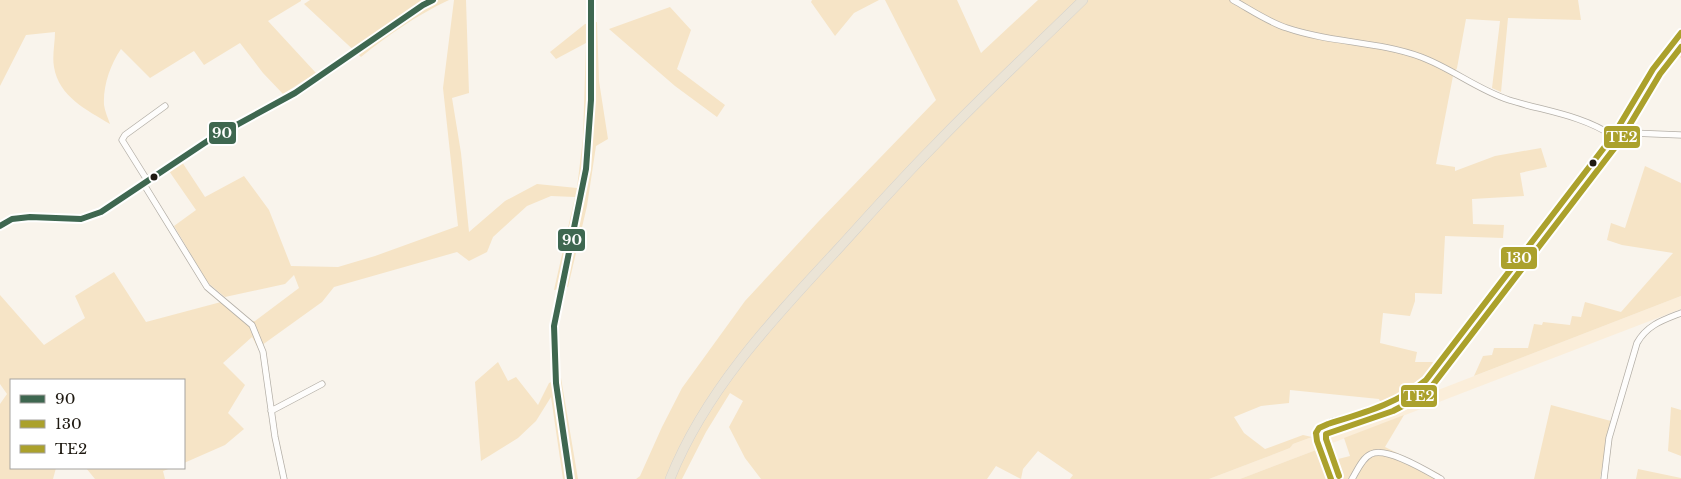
<svg xmlns="http://www.w3.org/2000/svg" width="1681" height="479" font-family="'Libre Baskerville',serif">
<style>
.built{fill:#fbeeda}
.green{fill:#f6e4c6}
.lines{fill:none;stroke-linecap:round;stroke-linejoin:round}
.minor-casing{stroke:#b4afa7;stroke-width:7}
.highway-casing{stroke:#d4d2cd;stroke-width:10}
.minor{stroke:#fefdfc;stroke-width:5.5}
.highway{stroke:#ebe4d6;stroke-width:9}
.bus-1-casing{stroke:#fff;stroke-width:10}
.bus-2-casing{stroke:#fff;stroke-width:10}
.bus-3-casing{stroke:#fff;stroke-width:10}
.bus-1{stroke:#3e6750;stroke-width:6}
.bus-2{stroke:#aba12c;stroke-width:6}
.bus-3{stroke:#aba12c;stroke-width:6}
.bus-dot{fill:#1f1a12;stroke:#fff;stroke-width:2}
.line-badge{stroke:#fff;stroke-width:2}
.badge-label{font-size:14px;text-anchor:middle;font-weight:bold;fill:#fff}
</style>
<rect width="100%" height="100%" fill="#f9f4ec"/>
<!-- built -->
<path class="built" d="M1681 296V309L1322 447 1319 436Z
M1312 437 1316 450 1240 479H1209L1290 448 1293 444Z"/>
<!-- green -->
<path class="green" d="M0 0H301V1L268 21 316 73 283 94 263 73 240 43 204 65 194 51 150 78 121 49C110 65 103 86 104 105 105 112 108 118 110 124 87 110 59 97 54 67 52 56 55 43 55 32L26 35 0 86Z
M310 0H449C417 15 388 35 361 57L304 4Z
M454 0H466L469 93 452 98 461 153 469 232 505 201 537 184 577 188 583 138 586 43 556 59 550 52 585 24 597 22 599 81 608 139 596 146 587 206 568 287 554 290 575 197 551 196 527 206 493 237 487 252 469 261 457 252 334 287 322 302 258 348 252 337 223 363 245 385 228 413 244 429 225 445 184 463V380H11V468H56L53 479H0V404L7 394 0 384V295L44 345 85 318 75 296 114 272 146 322 221 302 244 322 255 321 299 288 294 275 285 284 225 297 208 283 174 226 196 210 169 171 182 162 205 197 244 176 269 210 291 266 338 267 375 256 458 226 443 88Z
M812 0H879L854 13 835 36 811 2Z
M885 0H957L981 53 1038 0H1578L1581 20 1508 18 1501 92 1492 88 1500 21 1466 19 1457 68 1453 76 1436 164 1455 167V171L1495 156 1541 148 1547 167 1520 173 1524 196 1472 199 1473 224 1504 225 1503 238 1445 236 1442 294 1415 293V301L1410 316 1383 313 1380 343 1417 352 1415 362H1432L1440 367 1416 399 1384 411 1379 399 1290 390 1289 403 1261 406 1234 417 1244 433 1265 449 1303 435 1312 437 1293 444 1290 448 1209 479H1070L1073 475 1038 451 1023 469 1021 479 996 466 987 479H761L745 458 729 427 743 401 730 393 706 432 682 479H636L640 476 662 427 682 388 745 301 818 222 936 100Z
M670 7 691 30 677 69 725 105 717 117 675 86 609 29Z
M1681 39V58L1670 52Z
M1645 166 1681 183V296L1474 376 1483 356 1492 355 1494 348H1528L1534 324 1542 325 1543 322 1570 325 1572 316 1581 317 1585 302 1621 312 1673 253 1622 245 1607 240 1611 223 1625 228Z
M498 362 508 381 516 377 538 405 549 383 561 378 578 479H563L551 397 536 421 518 438 481 461 475 382Z
M1551 405 1611 421 1608 432 1600 479H1534Z
M1671 407 1681 410V456L1668 451Z
M1404 415 1385 447 1440 474 1439 479H1240L1316 450 1324 471 1339 464 1338 459 1350 456 1344 438Z
M86 468H171L163 471 165 479H95Z
M1638 469 1681 478V479H1636Z"/>
<g class="lines">
<!-- minor casing -->
<g class="minor-casing">
<path id="minor" d="M1233 0C1251 10 1268 22 1287 28 1330 43 1378 41 1421 57 1451 68 1478 90 1509 100 1544 111 1582 115 1613 136
M1619 127 1632 133 1681 135
M147 180 122 140 125 135 165 106
M143 183 207 287 252 325 263 352 275 437 284 479
M0 226 12 219 30 217 81 219 101 212 209 140 295 93 423 5 433 0
M271 411 322 384
M570 479C563 428 552 377 554 326L586 169 589 135 591 100V0
M1331 479 1317 441V430C1325 422 1338 420 1349 417 1376 409 1405 400 1426 380L1613 136 1653 69 1681 33
M1352 479C1357 471 1362 458 1371 454 1386 446 1427 471 1441 479
M1604 479 1609 438 1637 343C1647 325 1663 320 1681 313"/>
</g>
<!-- highway casing -->
<g class="highway-casing">
<path id="highway" d="M670 479C706 389 774 318 839 248 870 214 901 179 934 146 982 96 1033 49 1083 0"/>
</g>
<!-- minor -->
<use href="#minor" class="minor"/>
<!-- highway -->
<use href="#highway" class="highway"/>
<!-- bus-1 casing -->
<g class="bus-1-casing">
<path id="bus-1" d="M0 226 12 219 30 217 81 219 101 212 209 140 295 93 423 5 433 0
M570 479 556 383 554 326 586 169 591 100V0"/>
</g>
<!-- bus-2 casing -->
<g class="bus-2-casing">
<path id="bus-2" d="M1316 433 1319 428 1328 424C1363 413 1397 404 1426 380L1613 136 1653 69 1681 33
M1316 433 1317 441 1331 479"/>
</g>
<!-- bus-3 casing -->
<g class="bus-3-casing">
<path id="bus-3" d="M1339 476 1326 439V434L1393 411 1414 400 1432 386 1620 141 1660 74 1681 47"/>
</g>
<!-- bus-1 -->
<use href="#bus-1" class="bus-1"/>
<!-- bus-2 -->
<use href="#bus-2" class="bus-2"/>
<!-- bus-3 -->
<use href="#bus-3" class="bus-3"/>
</g>
<!-- markers -->
<g class="bus-dot">
<circle cx="1593" cy="163" r="4.5"/>
<circle cx="154" cy="177" r="4.5"/>
</g>
<g class="line-badge">
<rect x="208" y="121" width="29" height="24" rx="5" fill="#3e6750"/>
<rect x="1603" y="125" width="38" height="24" rx="5" fill="#aba12c"/>
<rect x="557" y="228" width="29" height="24" rx="5" fill="#3e6750"/>
<rect x="1500" y="246" width="38" height="24" rx="5" fill="#aba12c"/>
<rect x="1400" y="384" width="38" height="24" rx="5" fill="#aba12c"/>
</g>
<g class="badge-label">
<text x="222" y="138">90</text>
<text x="1622" y="142">TE2</text>
<text x="572" y="245">90</text>
<text x="1519" y="263">130</text>
<text x="1419" y="401">TE2</text>
</g>
<!-- legend -->
<rect x="10" y="379" width="175" height="90" fill="#ffffff" stroke="#a5a3a0"/>
<rect x="20" y="395" width="25" height="8" fill="#3e6750" stroke="#a5a3a0"/>
<text x="55" y="404" font-size="15" fill="#1f1a12">90</text>
<rect x="20" y="420" width="25" height="8" fill="#aba12c" stroke="#a5a3a0"/>
<text x="55" y="429" font-size="15" fill="#1f1a12">130</text>
<rect x="20" y="445" width="25" height="8" fill="#aba12c" stroke="#a5a3a0"/>
<text x="55" y="454" font-size="15" fill="#1f1a12">TE2</text>
</svg>
